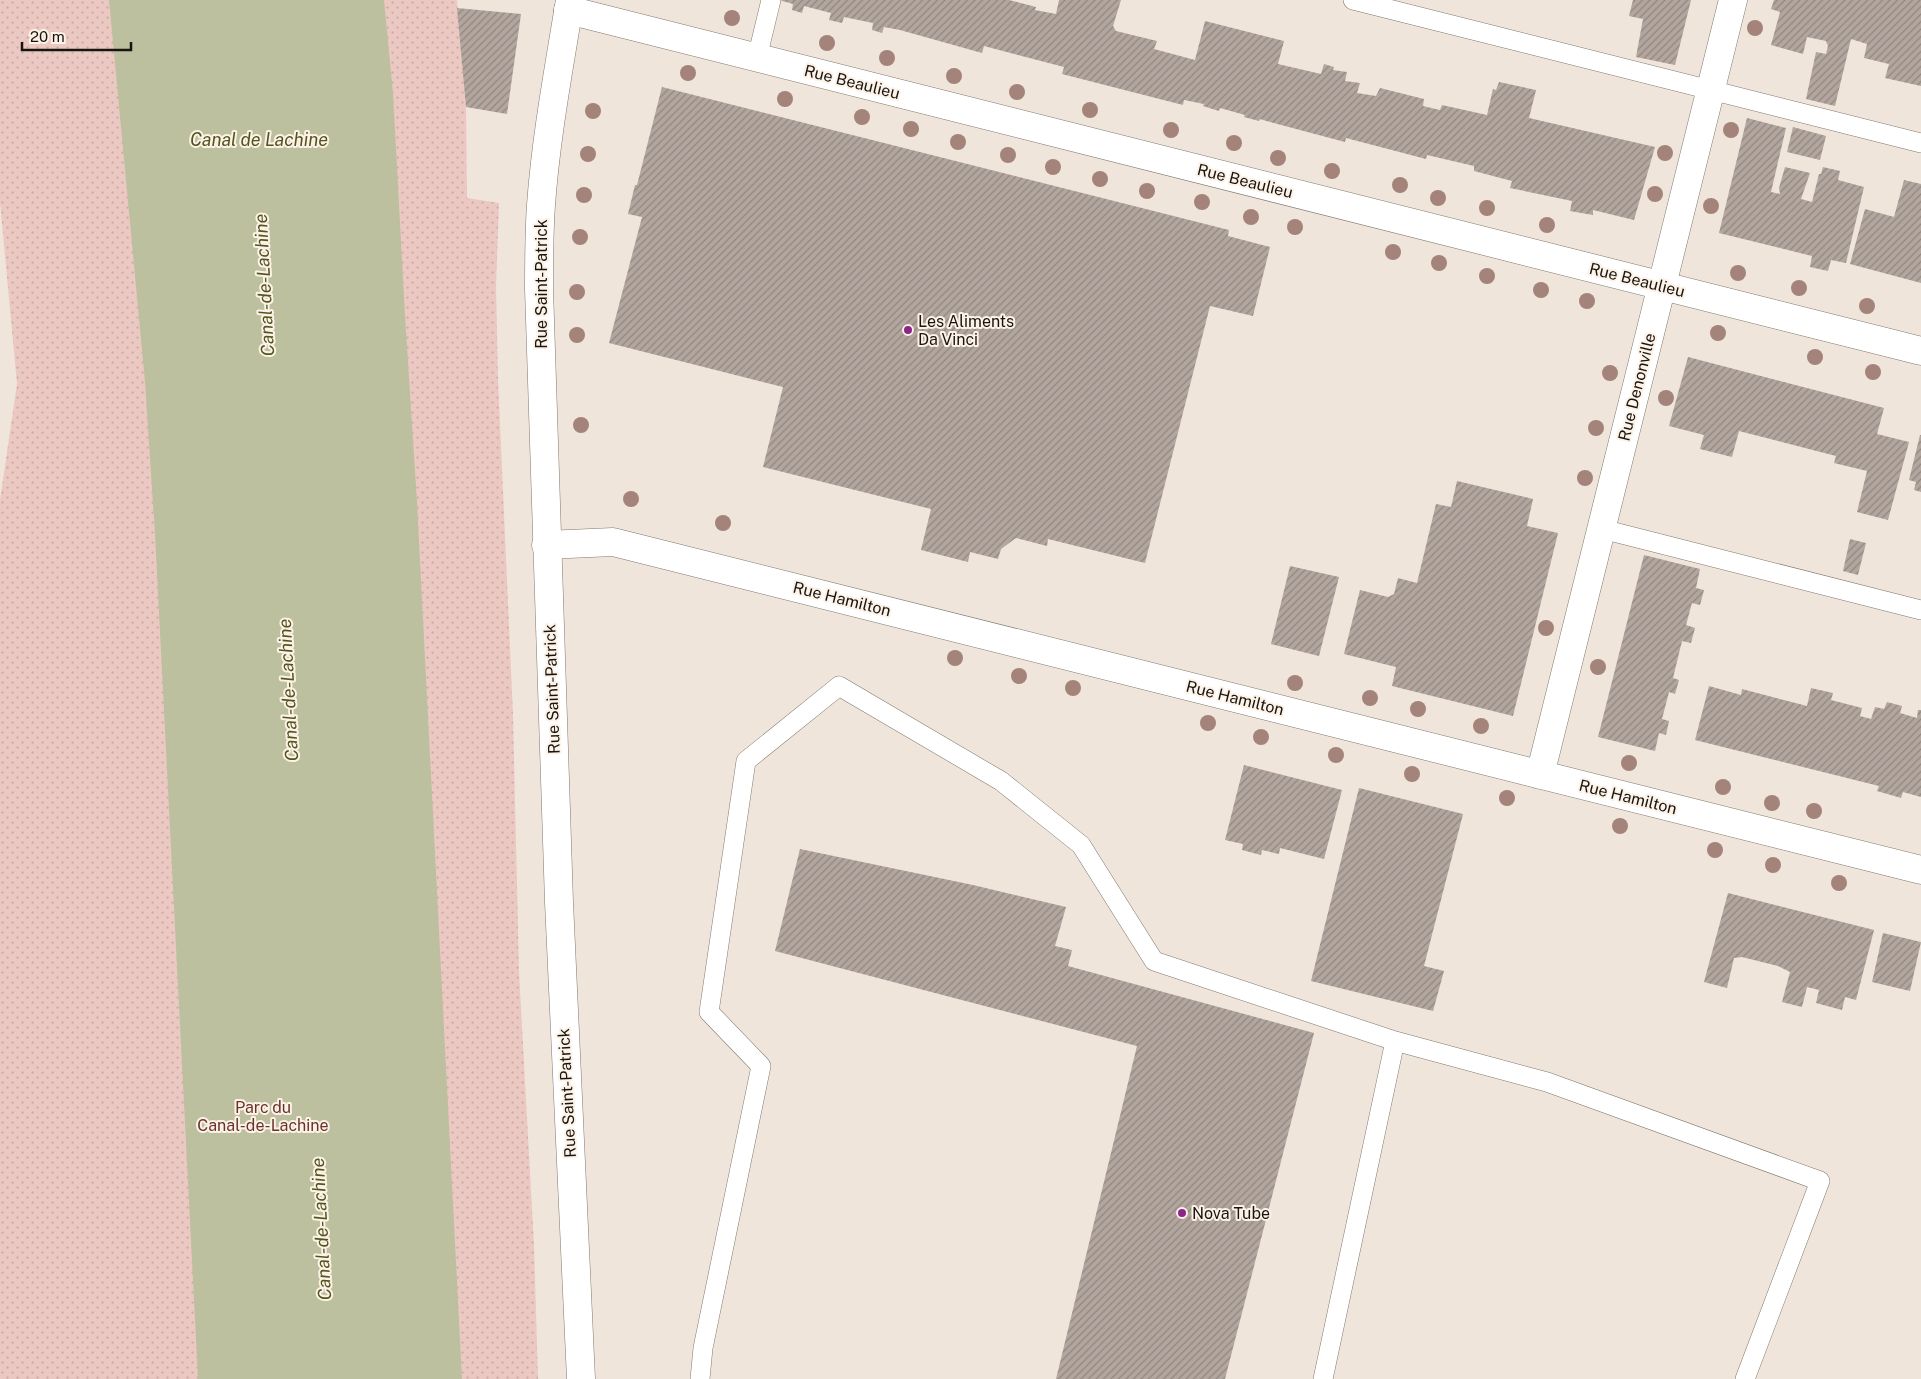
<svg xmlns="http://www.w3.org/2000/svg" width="1921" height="1379" font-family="'Public Sans',sans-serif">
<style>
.park{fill:url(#park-dots)}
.water{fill:#bdc09f}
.building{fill:url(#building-hatch)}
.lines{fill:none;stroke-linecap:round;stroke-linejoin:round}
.service-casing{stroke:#81786e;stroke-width:20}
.minor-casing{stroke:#81786e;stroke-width:29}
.secondary-casing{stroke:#81786e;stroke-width:29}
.service{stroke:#fff;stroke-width:19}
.minor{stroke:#fff;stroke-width:28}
.secondary{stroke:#fff;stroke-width:28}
.tree{fill:#a4837a}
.poi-dot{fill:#8c2489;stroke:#fdf2e7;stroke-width:2}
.labels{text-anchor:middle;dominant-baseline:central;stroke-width:4;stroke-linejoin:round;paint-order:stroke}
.street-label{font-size:16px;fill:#181511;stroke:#fdf2e7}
.poi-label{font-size:16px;fill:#181511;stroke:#fdf2e7;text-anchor:start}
.park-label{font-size:16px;fill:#67332b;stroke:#fdf2e7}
.water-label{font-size:18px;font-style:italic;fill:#51541d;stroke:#fdf2e7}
</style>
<defs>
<pattern id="park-dots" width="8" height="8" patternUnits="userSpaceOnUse" patternTransform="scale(1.25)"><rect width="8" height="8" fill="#ebc8c2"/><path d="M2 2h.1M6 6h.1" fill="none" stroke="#c9aba6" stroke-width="1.8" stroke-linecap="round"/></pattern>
<pattern id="building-hatch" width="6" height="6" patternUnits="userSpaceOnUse" patternTransform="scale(1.25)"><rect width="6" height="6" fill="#b3a69f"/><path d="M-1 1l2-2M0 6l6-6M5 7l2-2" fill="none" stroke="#918680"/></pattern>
</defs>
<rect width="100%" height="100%" fill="#efe5da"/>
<!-- park -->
<path class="park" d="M0 0H457L466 107 467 198 499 203 496 286 498 380 513 715 519 972 534 1246 538 1379H0V500L17 384 0 202Z"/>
<!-- water -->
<path class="water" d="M109 0H384L393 93 405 315 417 502 462 1379H198L155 534 145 382Z"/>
<!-- building -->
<path class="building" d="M779 0H1009L1036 7 1035 10 1056 14 1059 0H1121L1113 26 1116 31 1157 41 1154 49 1195 60 1205 21 1284 41 1278 64 1321 74 1324 64 1334 67 1333 70 1347 72 1345 81 1360 83 1357 93 1376 96 1380 88 1424 99 1423 106 1440 110 1442 105 1487 115 1493 89 1496 90 1499 82 1536 90 1529 118 1655 147 1634 220 1593 210V215L1570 211 1572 201 1510 188 1512 181 1474 171V166L1427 155 1426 159 1346 138 1345 142 1263 120 1260 119 1259 121 1244 117 1245 115 1220 108 1219 111 1203 106 1204 104 1184 100 1183 105 1062 74 1064 67 984 46 982 53 900 30 884 27 882 33 872 30 873 23 844 17 842 23 829 20 831 13 804 6 802 13 792 10 793 4Z
M1633 0H1691L1675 65 1636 57 1643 19 1629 16Z
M1774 0H1921V86L1885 78 1889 64 1864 58 1867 44 1851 39 1835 106 1806 99 1816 52 1826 54 1828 46 1826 41 1807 37 1803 54 1771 45 1780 12 1771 9Z
M457 8 521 14 507 114 466 107Z
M662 87 1229 230 1228 236 1270 247 1253 316 1210 306 1145 563 1048 539 1047 546 1016 538 1001 549 998 559 970 552 968 562 921 550 931 509 763 467 783 387 609 343 642 217 628 214 635 185H637Z
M1747 118 1786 128 1771 192 1780 194 1779 188 1785 167 1810 173 1801 199 1812 202 1819 174H1821L1823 167 1840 171 1838 180 1864 187 1846 263 1831 260 1828 271 1810 267 1812 256 1719 233Z
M1793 127 1826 136 1820 160 1787 152Z
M1904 180 1921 184V283L1850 264 1865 209 1894 217Z
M1688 357 1884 408 1877 434 1909 442 1888 520 1857 512 1867 471 1834 463 1836 456 1739 431 1732 457 1700 449 1704 435 1669 426Z
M1920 435H1921V492L1914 490 1916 482 1909 480Z
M1457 481 1533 499 1527 526 1558 533 1513 716 1392 686 1396 667 1344 654 1360 590 1388 597 1394 594 1398 578 1417 583 1436 504 1451 507Z
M1850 539 1866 543 1858 575 1843 571Z
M1644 555 1700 569 1696 588 1704 590 1700 605 1692 603 1686 625 1695 628 1691 643 1682 641 1673 678 1679 680 1675 694 1669 692 1662 719 1669 721 1666 735 1659 733 1655 751 1598 737Z
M1290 566 1339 577 1319 656 1271 644Z
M1709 686 1741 695 1742 689 1807 706 1811 688 1833 693 1831 700 1862 708 1860 716 1871 719 1875 707 1884 709 1887 702 1902 706 1900 713 1917 718 1918 710H1921V797L1903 792 1901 798 1877 791 1879 786 1695 740Z
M1244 765 1342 790 1324 859 1280 848 1279 854 1262 850 1261 855 1242 850 1243 844 1225 840Z
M1359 788 1463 814 1424 966 1444 971 1433 1011 1311 981Z
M800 849 973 885 1066 907 1055 946 1072 950 1068 966 1314 1033 1225 1379H1056L1137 1046 775 951Z
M1728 893 1874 930 1856 1000 1845 997 1842 1010 1816 1003 1819 990 1807 987 1802 1007 1782 1002 1790 972 1778 966 1742 957 1734 958 1727 988 1704 982Z
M1883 933 1921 942 1910 991 1872 982Z"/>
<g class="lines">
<!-- service casing -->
<g class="service-casing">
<path id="service" d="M1353 0 1921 143
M757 58 771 0
M1602 529 1921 610
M700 1379 703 1348 761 1066 709 1012 746 761 839 686 1001 781 1081 845 1154 961 1395 1041 1547 1082 1820 1181 1745 1379
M1323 1379 1395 1041"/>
</g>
<!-- minor casing -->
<g class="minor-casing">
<path id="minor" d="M568 10 1921 351
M546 545 613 542 1921 870
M1540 775 1733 0"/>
</g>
<!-- secondary casing -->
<g class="secondary-casing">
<path id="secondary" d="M570 0C559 68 546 136 541 205 539 232 539 261 539 289L559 902 581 1379"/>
</g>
<!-- service -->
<use href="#service" class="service"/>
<!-- minor -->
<use href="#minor" class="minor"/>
<!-- secondary -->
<use href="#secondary" class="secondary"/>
</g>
<!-- trees -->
<g class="tree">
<circle cx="732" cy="18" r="8"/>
<circle cx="1755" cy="28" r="8"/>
<circle cx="827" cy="43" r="8"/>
<circle cx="887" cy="58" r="8"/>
<circle cx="688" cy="73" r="8"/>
<circle cx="954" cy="76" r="8"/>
<circle cx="1017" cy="92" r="8"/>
<circle cx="785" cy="99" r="8"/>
<circle cx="1090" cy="110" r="8"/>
<circle cx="593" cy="111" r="8"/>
<circle cx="862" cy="117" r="8"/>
<circle cx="911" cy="129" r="8"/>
<circle cx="1171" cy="130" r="8"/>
<circle cx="1731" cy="130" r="8"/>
<circle cx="958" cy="142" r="8"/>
<circle cx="1234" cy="143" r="8"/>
<circle cx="1665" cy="153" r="8"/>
<circle cx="588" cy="154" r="8"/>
<circle cx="1008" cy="155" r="8"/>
<circle cx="1278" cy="158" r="8"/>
<circle cx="1053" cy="167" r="8"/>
<circle cx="1332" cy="171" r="8"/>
<circle cx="1100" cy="179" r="8"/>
<circle cx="1400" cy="185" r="8"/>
<circle cx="1147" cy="191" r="8"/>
<circle cx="1655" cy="194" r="8"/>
<circle cx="584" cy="195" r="8"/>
<circle cx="1438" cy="198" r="8"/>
<circle cx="1202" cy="202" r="8"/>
<circle cx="1711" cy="206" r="8"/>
<circle cx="1487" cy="208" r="8"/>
<circle cx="1251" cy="217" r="8"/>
<circle cx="1547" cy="225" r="8"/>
<circle cx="1295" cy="227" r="8"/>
<circle cx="580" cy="237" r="8"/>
<circle cx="1393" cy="252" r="8"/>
<circle cx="1439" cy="263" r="8"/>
<circle cx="1738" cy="273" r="8"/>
<circle cx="1487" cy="276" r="8"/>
<circle cx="1799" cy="288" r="8"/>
<circle cx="1541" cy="290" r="8"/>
<circle cx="577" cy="292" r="8"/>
<circle cx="1587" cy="301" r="8"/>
<circle cx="1867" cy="306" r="8"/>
<circle cx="1718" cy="333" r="8"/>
<circle cx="577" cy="335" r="8"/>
<circle cx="1815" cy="357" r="8"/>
<circle cx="1873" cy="372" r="8"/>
<circle cx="1610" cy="373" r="8"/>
<circle cx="1666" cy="398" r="8"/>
<circle cx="581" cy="425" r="8"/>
<circle cx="1596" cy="428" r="8"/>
<circle cx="1585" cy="478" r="8"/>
<circle cx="631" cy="499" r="8"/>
<circle cx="723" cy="523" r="8"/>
<circle cx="1546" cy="628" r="8"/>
<circle cx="955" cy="658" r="8"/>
<circle cx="1598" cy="667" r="8"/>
<circle cx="1019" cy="676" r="8"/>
<circle cx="1295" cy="683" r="8"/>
<circle cx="1073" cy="688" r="8"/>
<circle cx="1370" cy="698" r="8"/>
<circle cx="1418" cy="709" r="8"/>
<circle cx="1208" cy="723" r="8"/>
<circle cx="1481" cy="726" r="8"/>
<circle cx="1261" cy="737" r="8"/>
<circle cx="1336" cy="755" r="8"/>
<circle cx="1629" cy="763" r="8"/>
<circle cx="1412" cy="774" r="8"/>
<circle cx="1723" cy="787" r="8"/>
<circle cx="1507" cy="798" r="8"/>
<circle cx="1772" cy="803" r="8"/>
<circle cx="1814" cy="811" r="8"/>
<circle cx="1620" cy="826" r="8"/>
<circle cx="1715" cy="850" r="8"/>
<circle cx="1773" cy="865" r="8"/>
<circle cx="1839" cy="883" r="8"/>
</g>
<!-- markers -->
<g class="poi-dot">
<circle cx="908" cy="330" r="5"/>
<circle cx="1182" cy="1213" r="5"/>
</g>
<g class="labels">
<!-- street labels -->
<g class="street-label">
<text transform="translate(852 82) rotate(14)">Rue Beaulieu</text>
<text transform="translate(1245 181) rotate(14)">Rue Beaulieu</text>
<text transform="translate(1637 280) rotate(14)">Rue Beaulieu</text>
<text transform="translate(541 284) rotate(-90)">Rue Saint-Patrick</text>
<text transform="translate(1637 387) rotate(-76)">Rue Denonville</text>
<text transform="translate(842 599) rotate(14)">Rue Hamilton</text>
<text transform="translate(552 689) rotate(-92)">Rue Saint-Patrick</text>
<text transform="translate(1235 698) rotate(14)">Rue Hamilton</text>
<text transform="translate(1628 797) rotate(14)">Rue Hamilton</text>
<text transform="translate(567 1093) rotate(-93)">Rue Saint-Patrick</text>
</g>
<!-- poi labels -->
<g class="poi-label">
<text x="918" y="321">Les Aliments<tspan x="918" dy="18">Da Vinci</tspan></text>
<text x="1192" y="1213">Nova Tube</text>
</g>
<!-- park labels -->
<g class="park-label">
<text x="263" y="1107">Parc du<tspan x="263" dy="18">Canal-de-Lachine</tspan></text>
</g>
<!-- water labels -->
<g class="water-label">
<text x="259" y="139">Canal de Lachine</text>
<text transform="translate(264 285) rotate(-93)">Canal-de-Lachine</text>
<text transform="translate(288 690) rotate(-93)">Canal-de-Lachine</text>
<text transform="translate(321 1229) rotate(-93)">Canal-de-Lachine</text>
</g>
</g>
<!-- scale -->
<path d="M22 42v8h109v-8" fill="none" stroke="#181511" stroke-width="2.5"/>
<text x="30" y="42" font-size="15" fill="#181511" stroke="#fdf2e7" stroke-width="4" paint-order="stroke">20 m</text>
</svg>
